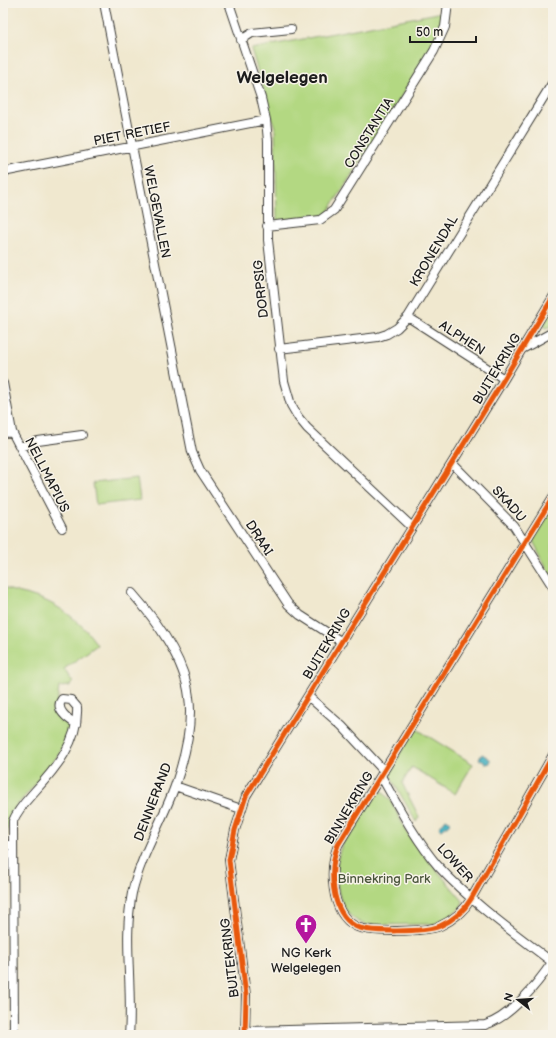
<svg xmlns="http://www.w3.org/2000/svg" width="556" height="1038" font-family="'Balsamiq Sans',sans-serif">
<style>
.green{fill:#b3d882;stroke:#687a4f}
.water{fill:#43b0c0;stroke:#30666e}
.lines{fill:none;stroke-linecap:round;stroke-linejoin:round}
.street-casing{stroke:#3c3b37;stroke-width:10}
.street{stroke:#fff;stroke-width:8}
.cycleway-casing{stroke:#f7f3e8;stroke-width:8}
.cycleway{stroke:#e8590c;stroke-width:5}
.labels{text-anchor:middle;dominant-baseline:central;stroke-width:3;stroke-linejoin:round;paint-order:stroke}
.street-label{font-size:13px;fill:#1c1c1c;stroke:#f7f3e8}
.park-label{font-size:13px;fill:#49543b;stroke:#f7f3e8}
.poi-label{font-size:13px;fill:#1c1c1c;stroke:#f7f3e8}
.district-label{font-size:17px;font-weight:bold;fill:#1c1c1c;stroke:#f7f3e8}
</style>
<rect width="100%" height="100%" fill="#f7f3e8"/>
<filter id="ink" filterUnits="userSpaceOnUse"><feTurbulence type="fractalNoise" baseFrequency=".025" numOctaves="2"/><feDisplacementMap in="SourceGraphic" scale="8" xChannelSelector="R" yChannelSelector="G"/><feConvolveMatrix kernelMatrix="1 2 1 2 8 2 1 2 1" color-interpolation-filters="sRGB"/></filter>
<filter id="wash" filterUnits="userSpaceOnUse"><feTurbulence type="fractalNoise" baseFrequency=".012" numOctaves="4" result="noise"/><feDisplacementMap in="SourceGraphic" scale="16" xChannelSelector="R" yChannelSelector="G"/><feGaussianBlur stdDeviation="0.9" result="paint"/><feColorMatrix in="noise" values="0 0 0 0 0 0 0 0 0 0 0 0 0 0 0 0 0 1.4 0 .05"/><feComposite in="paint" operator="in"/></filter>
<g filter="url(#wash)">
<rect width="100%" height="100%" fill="#f0e8cf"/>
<!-- green -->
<path class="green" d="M443 12 439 37 323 220 277 222 275 128 251 49Z
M553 304V326L545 328 542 322Z
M137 478 140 500 96 505 93 483Z
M553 504V580L533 541 535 533Z
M3 587C12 592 25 593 35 597 59 604 84 624 97 645L64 669 73 683 69 686 59 687 57 705C60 711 69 720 70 726 71 748 27 793 13 810L9 819 7 836 3 824Z
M415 728 473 764 455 794 412 767 402 783 419 817 416 822 389 774 392 767Z
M382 791 391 801 406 831 423 854 463 901 461 907 446 919 434 924 367 925C337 918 332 876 340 850 344 837 364 810 372 797L375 793Z"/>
<!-- water -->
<path class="water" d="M482 754 490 759V763L487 764 479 759Z
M446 819 451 822 442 830 439 828Z"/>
</g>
<g filter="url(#ink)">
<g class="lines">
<!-- street casing -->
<g class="street-casing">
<path id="street" d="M104 3 192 452 200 470 288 604 300 615 342 642
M229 3 261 98 266 120 268 141V240L284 381 291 405 298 417 307 428 412 527
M241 40 252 33 291 29
M3 172 266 120
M267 226 320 220 334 210 434 51 445 27 448 3
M408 317 504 379
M524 348 553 332
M279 349 378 337 387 334 397 328 408 317 416 304 553 82
M3 383 12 432 62 528
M3 433 12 432
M20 447 38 441 82 435
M452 463 514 526 553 587
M553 497 338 845C329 868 330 912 355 926 367 933 426 932 440 926 453 920 464 911 471 899L553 755
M309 697 342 726 384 771
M381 776C398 806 415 839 438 866 472 903 513 932 552 962
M175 786 241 809
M3 845H13
M245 1031 485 1025C511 1017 538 983 553 961
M14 1035 13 821C18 809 27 800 35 791 56 768 79 741 77 707L71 700 62 699C54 709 68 719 76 724
M129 1035C133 988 123 940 132 893 141 855 162 822 175 786 184 760 193 725 189 697 185 660 156 620 132 593
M245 1035 246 995 229 860 235 830 246 796 504 379 553 297"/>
</g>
<!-- street -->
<use href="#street" class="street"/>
<!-- cycleway casing -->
<g class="cycleway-casing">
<path id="cycleway" d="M553 497 338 845C329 868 330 912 355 926 367 933 426 932 440 926 453 920 464 911 471 899L553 755
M245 1035 246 995 229 860 235 830 246 796 504 379 553 297"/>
</g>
<!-- cycleway -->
<use href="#cycleway" class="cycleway"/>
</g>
</g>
<!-- icons -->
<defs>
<g id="church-pin" transform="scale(1.15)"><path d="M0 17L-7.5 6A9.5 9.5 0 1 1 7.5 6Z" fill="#b5179e" stroke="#f7f3e8"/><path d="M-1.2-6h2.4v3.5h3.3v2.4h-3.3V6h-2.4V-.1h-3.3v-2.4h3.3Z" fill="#fff"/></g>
</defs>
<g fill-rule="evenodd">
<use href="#church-pin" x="306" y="925"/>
</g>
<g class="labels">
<!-- street labels -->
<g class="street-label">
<text transform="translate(369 133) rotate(-58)">CONSTANTIA</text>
<text transform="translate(132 134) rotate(-11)">PIET RETIEF</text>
<text transform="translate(157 212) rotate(79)">WELGEVALLEN</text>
<text transform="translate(434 251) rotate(-59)">KRONENDAL</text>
<text transform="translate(261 289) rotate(-96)">DORPSIG</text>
<text transform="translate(462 338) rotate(33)">ALPHEN</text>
<text transform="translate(497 369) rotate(-59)">BUITEKRING</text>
<text transform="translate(47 475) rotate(63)">NELLMAPIUS</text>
<text transform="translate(509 504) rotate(48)">SKADU</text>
<text transform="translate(259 538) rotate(57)">DRAAI</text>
<text transform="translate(327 644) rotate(-59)">BUITEKRING</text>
<text transform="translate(153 802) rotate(-69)">DENNERAND</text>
<text transform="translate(349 808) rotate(-59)">BINNEKRING</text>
<text transform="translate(455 863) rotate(48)">LOWER</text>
<text transform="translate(230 958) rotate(-97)">BUITEKRING</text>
</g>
<!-- park labels -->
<g class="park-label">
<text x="384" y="879">Binnekring Park</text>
</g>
<!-- poi labels -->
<g class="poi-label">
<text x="306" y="953">NG Kerk<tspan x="306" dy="15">Welgelegen</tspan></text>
</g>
<!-- district labels -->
<g class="district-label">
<text x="282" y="78">Welgelegen</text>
</g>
</g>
<!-- margin -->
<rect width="556" height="1038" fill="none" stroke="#f7f3e8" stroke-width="16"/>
<!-- north arrow -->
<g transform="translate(518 1000) rotate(287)" stroke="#f7f3e8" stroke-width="3" paint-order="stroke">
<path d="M0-3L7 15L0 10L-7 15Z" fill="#1c1c1c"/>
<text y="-6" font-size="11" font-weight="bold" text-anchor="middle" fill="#1c1c1c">N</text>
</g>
<!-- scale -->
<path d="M410 36v6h66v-6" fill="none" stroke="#1c1c1c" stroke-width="2"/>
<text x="416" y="36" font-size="12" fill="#1c1c1c" stroke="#f7f3e8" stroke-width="3" paint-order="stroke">50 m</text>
</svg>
